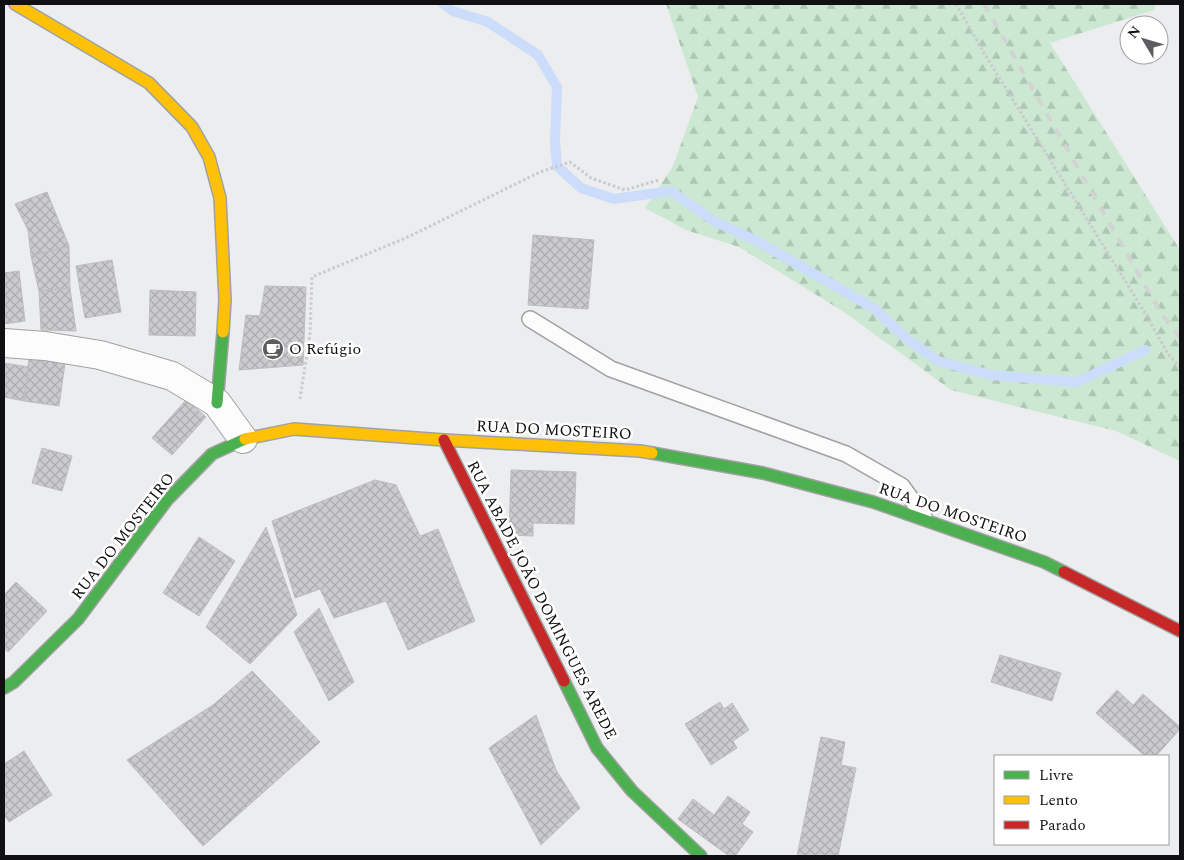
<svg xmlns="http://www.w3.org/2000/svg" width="1184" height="860" font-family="Spectral,serif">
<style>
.forest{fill:url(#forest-firs)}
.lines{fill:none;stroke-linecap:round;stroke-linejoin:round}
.stream{stroke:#cbddfa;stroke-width:10}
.building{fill:url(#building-cross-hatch);stroke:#bcbdbe}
.lane-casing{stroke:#a0a1a2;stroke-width:18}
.street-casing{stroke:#a0a1a2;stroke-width:30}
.fast-casing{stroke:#a0a1a2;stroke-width:14}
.slow-casing{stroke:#a0a1a2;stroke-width:14}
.jam-casing{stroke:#a0a1a2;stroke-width:14}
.path{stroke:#cacacb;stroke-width:3;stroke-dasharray:2.5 2.5;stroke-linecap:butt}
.lane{stroke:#fcfcfd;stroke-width:15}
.street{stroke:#fcfcfd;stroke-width:28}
.fast{stroke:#4caf50;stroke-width:11}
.slow{stroke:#ffc107;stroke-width:11}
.jam{stroke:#c62828;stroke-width:11}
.rail{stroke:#d2d3d3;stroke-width:4;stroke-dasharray:9 9;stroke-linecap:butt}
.labels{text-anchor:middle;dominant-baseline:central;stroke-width:5;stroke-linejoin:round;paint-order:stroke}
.poi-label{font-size:16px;fill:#101012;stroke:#fff;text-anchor:start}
.street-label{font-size:16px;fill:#101012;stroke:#fff}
</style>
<defs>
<pattern id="forest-firs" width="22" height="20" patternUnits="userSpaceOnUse" patternTransform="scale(1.25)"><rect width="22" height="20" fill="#cce8d3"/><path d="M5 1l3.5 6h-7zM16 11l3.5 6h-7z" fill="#aec6b4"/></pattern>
<pattern id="building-cross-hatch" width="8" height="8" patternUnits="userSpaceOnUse" patternTransform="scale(1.25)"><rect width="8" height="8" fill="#cbcbcd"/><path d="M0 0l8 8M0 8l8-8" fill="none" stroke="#adadaf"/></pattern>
</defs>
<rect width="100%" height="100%" fill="#ecedef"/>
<!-- forest -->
<path class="forest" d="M666 4H1156L1154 10 1050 43 1180 250V461L1116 431 951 390 844 312 739 247 686 230 645 208 673 166 698 97Z"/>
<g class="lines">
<!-- stream -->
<path class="stream" d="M443 4 453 11 488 22 538 55 557 87 555 142 557 166 581 188 614 199 671 191 714 221 757 241 875 309 906 338 938 361 991 375 1077 382 1145 350"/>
</g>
<!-- building -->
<path class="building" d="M47 192 69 246 31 256 28 230 15 204Z
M533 235 594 240 588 309 528 305Z
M69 246 70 288 39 291 31 256Z
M112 260 121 312 85 318 76 266Z
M19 271 25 321 4 324V273Z
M265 286 306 287 303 365 239 370 246 315 260 316Z
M70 288 76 331 41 330 39 291Z
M150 290 196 292 195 336 149 335Z
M29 358 65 363 59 406 24 401Z
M4 363 29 367 24 401 4 397Z
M186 400 206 417 172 455 152 438Z
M42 448 72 456 62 491 32 483Z
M511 470 576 472 574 524 533 523V536L509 535Z
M375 480 396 485 420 536 438 529 475 621 408 650 386 601 334 618 320 589 295 598 272 521Z
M266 527 297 615 250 664 206 627Z
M199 537 235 561 199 616 163 593Z
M16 582 47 611 8 652 4 648V595Z
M319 608 354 682 329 701 294 632Z
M1000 655 1061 673 1052 701 991 682Z
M252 671 320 742 203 846 127 760 213 705Z
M1117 690 1133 705 1143 694 1180 727V729L1156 756H1145L1096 713Z
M720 702 724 709 732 703 749 730 733 741 737 748 711 765 685 724Z
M536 715 556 770 580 808 541 845 489 748Z
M821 737 845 742 841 765 856 768 838 856H797Z
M24 751 52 795 9 822 4 815V764Z
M728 796 750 812 742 824 753 832 735 856H729L678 819 693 799 714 815Z"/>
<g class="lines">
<!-- lane casing -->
<g class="lane-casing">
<path id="lane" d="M530 319 611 369 846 454 902 486 924 517"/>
</g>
<!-- street casing -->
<g class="street-casing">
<path id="street" d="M4 343 45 346 100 355 172 376 217 403 243 439"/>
</g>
<!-- fast casing -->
<g class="fast-casing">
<path id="fast" d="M217 403 223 332
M652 453 763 473 873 502 1044 562 1064 572
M564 681 597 748 632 791 701 856
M4 688 14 682 78 619 167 500 212 454 245 439"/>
</g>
<!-- slow casing -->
<g class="slow-casing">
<path id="slow" d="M15 4 149 83 192 127 209 157 220 198 225 300 223 332
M245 439 294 429 444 440 640 451 652 453"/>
</g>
<!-- jam casing -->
<g class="jam-casing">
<path id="jam" d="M444 440 564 681
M1064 572 1180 631"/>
</g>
<!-- path -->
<path class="path" d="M956 4 984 53 1145 313 1168 354 1180 367
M300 399 310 334 312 277 408 237 540 172 570 162 591 178 625 190 659 180"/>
<!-- lane -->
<use href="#lane" class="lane"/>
<!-- street -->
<use href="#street" class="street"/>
<!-- fast -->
<use href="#fast" class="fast"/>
<!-- slow -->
<use href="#slow" class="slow"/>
<!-- jam -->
<use href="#jam" class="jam"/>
<!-- rail -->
<path class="rail" d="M984 4 1161 313 1180 338"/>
</g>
<!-- icons -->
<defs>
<g id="cafe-disc" transform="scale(1.125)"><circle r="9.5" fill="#5d5d5f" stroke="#fff"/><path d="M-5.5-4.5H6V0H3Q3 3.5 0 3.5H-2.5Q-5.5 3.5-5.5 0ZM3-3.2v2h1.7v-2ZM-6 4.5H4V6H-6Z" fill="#fff"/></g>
</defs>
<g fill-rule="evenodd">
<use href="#cafe-disc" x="273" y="349"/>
</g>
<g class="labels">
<!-- poi labels -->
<g class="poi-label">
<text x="289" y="349">O Refúgio</text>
</g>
<!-- street labels -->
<g class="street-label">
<text transform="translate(554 430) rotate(3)">RUA DO MOSTEIRO</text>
<text transform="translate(953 513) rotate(19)">RUA DO MOSTEIRO</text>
<text transform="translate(123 536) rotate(-52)">RUA DO MOSTEIRO</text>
<text transform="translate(542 600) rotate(63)">RUA ABADE JOÃO DOMINGUES AREDE</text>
</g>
</g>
<!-- border -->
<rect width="1184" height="860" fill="none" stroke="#101012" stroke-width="10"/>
<!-- legend -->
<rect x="994" y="755" width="175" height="90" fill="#ffffff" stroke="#9f9fa0"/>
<rect x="1004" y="771" width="25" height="8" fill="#4caf50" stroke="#9f9fa0"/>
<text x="1039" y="780" font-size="15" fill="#101012">Livre</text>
<rect x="1004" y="796" width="25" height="8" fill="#ffc107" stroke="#9f9fa0"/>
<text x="1039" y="805" font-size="15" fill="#101012">Lento</text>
<rect x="1004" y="821" width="25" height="8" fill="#c62828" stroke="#9f9fa0"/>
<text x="1039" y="830" font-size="15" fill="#101012">Parado</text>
<!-- north arrow -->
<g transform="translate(1144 40) rotate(308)"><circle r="24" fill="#ffffff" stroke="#9f9fa0"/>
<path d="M0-4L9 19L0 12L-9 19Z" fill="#5d5d5f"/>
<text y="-8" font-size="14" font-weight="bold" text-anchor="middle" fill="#101012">N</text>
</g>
</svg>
